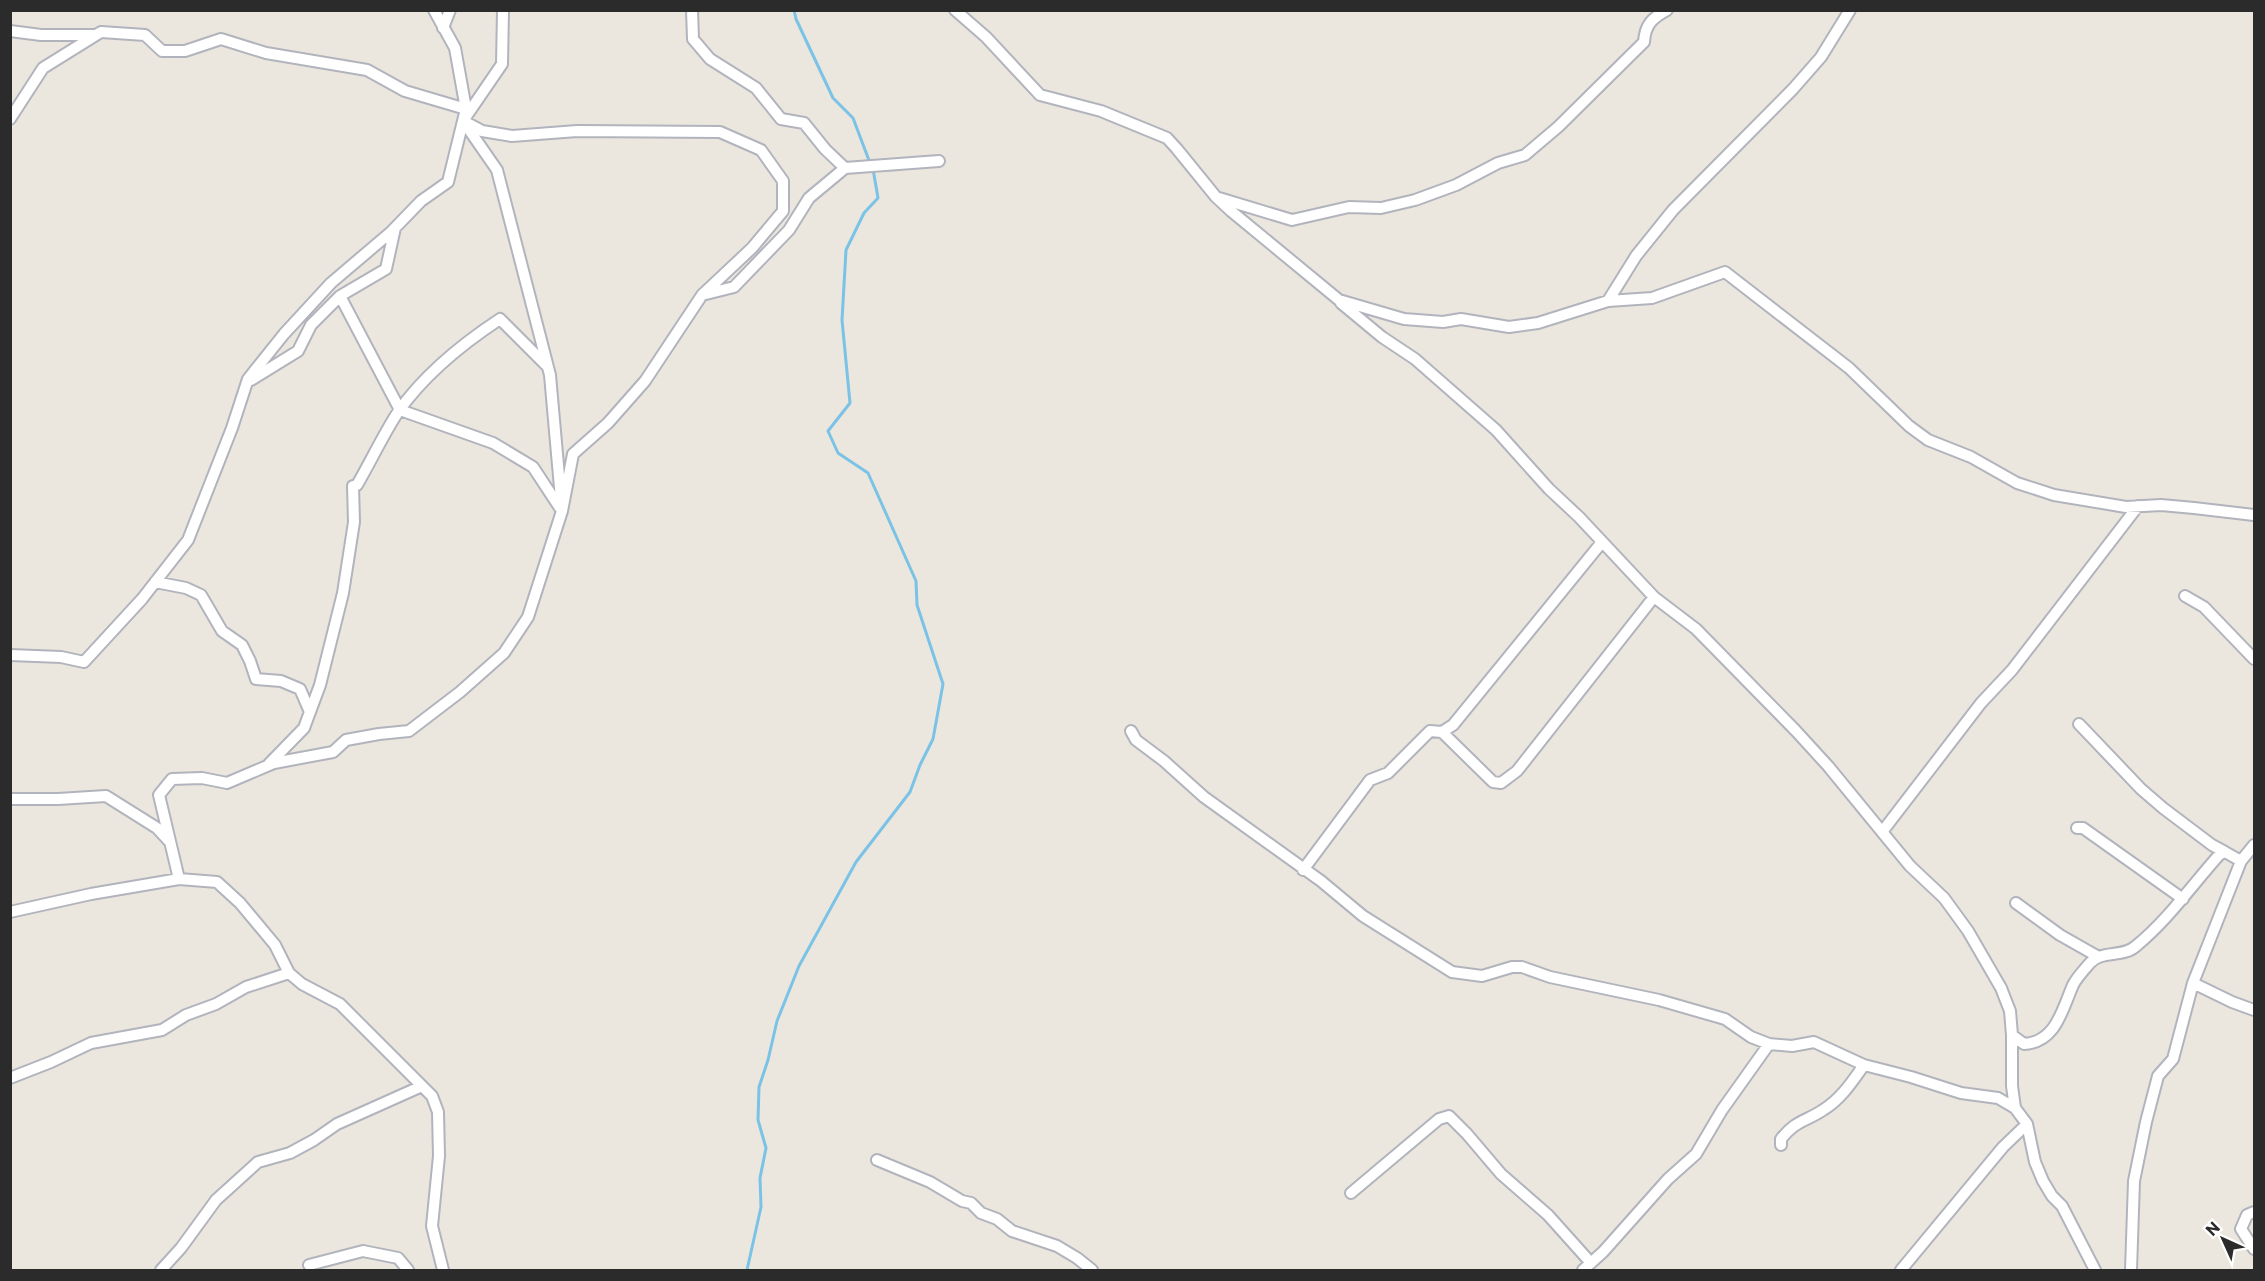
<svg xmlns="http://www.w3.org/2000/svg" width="2265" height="1281" font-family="Commissioner,sans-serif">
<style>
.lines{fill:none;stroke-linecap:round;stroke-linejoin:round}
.stream{stroke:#7ac3e6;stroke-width:3}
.street-casing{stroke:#b2b4bd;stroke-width:14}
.street{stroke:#fff;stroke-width:10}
</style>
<rect width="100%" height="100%" fill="#ece7de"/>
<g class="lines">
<!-- stream -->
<path class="stream" d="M794 10 796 19 833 98 853 118 870 163
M747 1270 761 1207 760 1178 766 1148 758 1120 759 1087 768 1060 777 1021 799 966 856 862 910 792 920 765 933 739 943 684 917 605 916 581 868 473 838 453 828 431 850 403 842 320 846 250 864 213 878 198 873 169"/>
<!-- street casing -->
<g class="street-casing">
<path id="street" d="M434 10 455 48 466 109 463 121 497 170 550 375 561 499
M692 10 693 39 710 59 756 88 781 119 804 123 825 149 845 168
M955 10 986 37 1040 95 1101 111 1167 138 1177 149 1216 197 1231 211 1339 300 1404 319 1443 322 1461 319 1509 327 1538 323 1608 301 1652 298 1725 272 1849 368 1909 426 1928 440 1971 457 2017 483 2054 495 2126 507 2161 505 2194 508 2254 515
M443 28 450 10
M10 31 41 35H96L101 32 145 35 162 51H185L221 39 266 53 367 70 405 91 466 109
M10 119 43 68 96 35
M467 123 482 131 512 136 577 131 720 132 761 150 783 181V211L752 248 702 295
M1219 198 1292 220 1349 207 1381 208 1415 200 1456 185 1498 163 1525 155 1558 127 1644 42C1645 25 1652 18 1667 10
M395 228 386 269 340 296 400 410 493 443 533 467 560 508
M1608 301 1636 256 1673 210 1793 89 1821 57 1850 10
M1341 303 1382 337 1415 359 1496 430 1549 489 1579 517 1654 597 1696 629 1796 731 1828 766 1910 866 1944 898 1968 931 2001 988 2010 1011 2012 1035V1086L2015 1108 2027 1124 2035 1162 2043 1181 2052 1196 2062 1206 2095 1270
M251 380 298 351 311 325 340 296
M155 582 186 588 201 595 222 631 242 645 250 661 256 679 281 681 300 689 310 712
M2185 596 2204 607 2254 659
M10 655 61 657 84 662 142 599 188 540 232 428 248 379 284 334 331 283 391 232 421 201 448 182 463 121 502 64 503 10
M2079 724 2141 789 2163 808 2212 845 2225 852
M1131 731 1136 740 1164 761 1204 797 1321 881 1363 916 1452 972 1482 976 1512 967H1522L1550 977 1659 1000 1725 1019 1751 1037 1769 1044 1792 1046 1814 1042 1864 1065 1911 1077 1961 1093 1998 1098 2015 1108
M1442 732 1493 782 1501 783 1517 771 1654 597
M269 764 304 728 320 685 343 593 354 522 353 486 357 485C371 461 383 435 398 412 424 375 462 344 500 319L547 366
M10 799H58L106 796 157 828 169 841
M2077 828H2083L2183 899
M1882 832 1981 703 2012 670 2138 506
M1303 870 1370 780 1388 773 1430 731 1442 732 1453 725 1602 542
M179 879 159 795 172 779 202 778 227 783 274 763 333 752 346 740 379 734 409 731 460 692 504 653 528 617 562 511 573 454 608 423 645 381 702 295 734 287 789 230 809 198 845 168 939 161
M2016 903 2060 935 2097 956
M10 912 91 894 179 879 217 882 240 903 275 945 289 973 302 984 340 1004 432 1096 438 1112 439 1156 432 1226 443 1270
M2193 983 2232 1002 2254 1010
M2012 1035 2024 1044C2056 1042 2062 1010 2073 985 2077 977 2084 970 2090 963 2101 950 2123 958 2136 946 2168 920 2192 885 2220 854L2225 852 2241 861
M10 1078 51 1062 91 1043 162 1030 186 1015 216 1004 246 987 289 973
M1781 1145V1139C1796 1120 1805 1122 1823 1110 1841 1099 1852 1082 1864 1065
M877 1160 930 1182 962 1201 971 1203 981 1213 997 1219 1012 1231 1057 1246 1077 1258 1092 1270
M1351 1193 1439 1119 1449 1116 1467 1134 1501 1174 1548 1215 1591 1263
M2254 1212 2247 1215 2241 1229 2254 1249
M309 1265 363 1251 398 1258 408 1270
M161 1270 181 1248 216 1200 258 1162 290 1153 314 1140 337 1124 422 1086
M1583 1270 1603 1252 1668 1179 1696 1154 1722 1110 1769 1044
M1901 1270 2003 1147 2027 1124
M2131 1270 2134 1181 2146 1122 2158 1076 2173 1059 2193 983 2241 861 2254 845"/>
</g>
<!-- street -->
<use href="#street" class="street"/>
</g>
<!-- border -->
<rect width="2265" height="1281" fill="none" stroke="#2b2b2b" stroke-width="24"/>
<!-- north arrow -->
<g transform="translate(2223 1239) rotate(315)" stroke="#ffffff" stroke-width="4.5" paint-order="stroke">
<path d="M0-4.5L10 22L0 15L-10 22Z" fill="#2b2b2b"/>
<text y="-9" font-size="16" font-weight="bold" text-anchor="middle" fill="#2b2b2b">N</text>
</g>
</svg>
